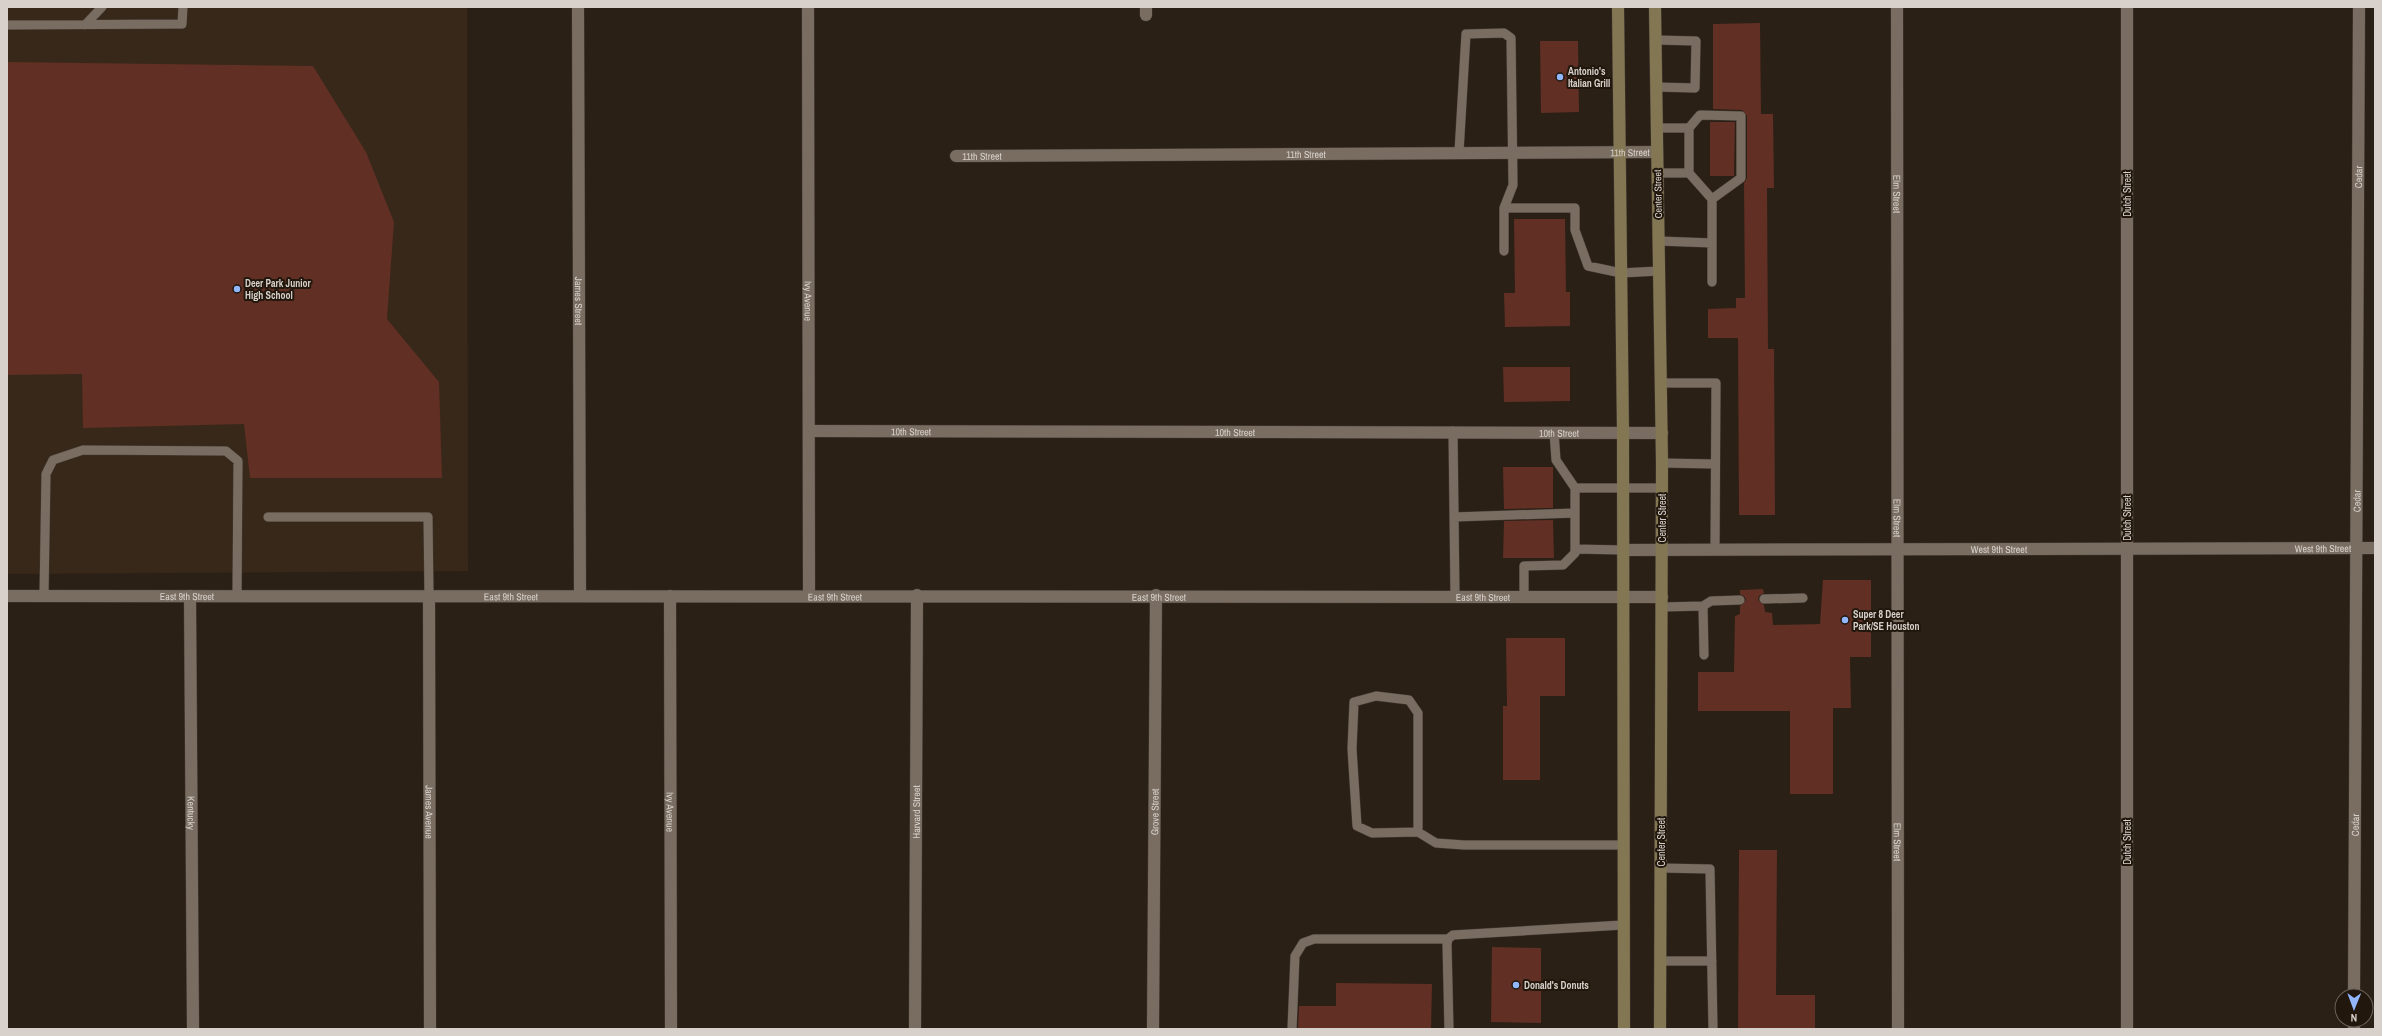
<svg xmlns="http://www.w3.org/2000/svg" width="2382" height="1036" font-family="'Archivo Narrow',sans-serif">
<style>
.built{fill:#372819}
.building{fill:#612f23}
.lines{fill:none;stroke-linecap:round;stroke-linejoin:round}
.lane-casing{stroke:#423a33;stroke-width:10}
.street-casing{stroke:#423a33;stroke-width:13}
.secondary-casing{stroke:#423a33;stroke-width:13}
.lane{stroke:#796d61;stroke-width:9}
.street{stroke:#796d61;stroke-width:12}
.secondary{stroke:#837653;stroke-width:12}
.poi-dot{fill:#92b7fd;stroke:#21170d;stroke-width:1.5}
.labels{text-anchor:middle;dominant-baseline:central;stroke-width:4;stroke-linejoin:round;paint-order:stroke}
.poi-label{font-size:10px;font-weight:bold;fill:#d8d1cb;stroke:#21170d;text-anchor:start}
.street-label{font-size:10px;fill:#d8d1cb;stroke:#21170d}
</style>
<rect width="100%" height="100%" fill="#2b2016"/>
<!-- built -->
<path class="built" d="M7 7H467L468 571 7 574Z"/>
<!-- building -->
<path class="building" d="M1760 23 1761 114H1773L1774 188H1767L1768 349H1774L1775 515H1739L1738 338H1708V309L1736 308V298H1745L1744 183 1747 178V116L1742 110 1713 109V24Z
M1540 41H1578L1579 112 1541 113Z
M7 62 313 66 366 152 394 222 387 319 439 382 442 478H250L244 424 83 428 82 374 7 375Z
M1710 122H1735L1734 176H1710Z
M1514 219H1565L1566 292H1570V326L1505 327 1504 293H1515Z
M1503 367H1570V401L1504 402Z
M1503 467H1553V508L1504 509Z
M1553 520 1554 558H1503L1504 521Z
M1823 580H1871V657H1850L1851 708H1833V794H1790V711H1698V672H1734L1735 616 1740 614V606L1746 600 1745 597 1740 594V590L1763 589 1764 593 1759 596 1758 600 1764 605 1765 612 1772 613 1773 625 1820 624Z
M1506 638H1565V696H1540V780H1503V706H1507Z
M1739 850H1777L1776 995H1815V1029H1738Z
M1492 947 1541 948V1023L1491 1022Z
M1336 983 1432 984 1431 1029H1298L1299 1006H1336Z"/>
<g class="lines">
<!-- lane casing -->
<g class="lane-casing">
<path id="lane" d="M7 25 182 24 183 7
M85 25 102 7
M1656 40 1696 41 1695 88 1656 87
M1657 128H1689V173H1657
M1689 128 1700 115 1741 116V178L1712 199
M1459 152 1466 34 1504 33 1511 38 1513 185 1504 208V251
M1504 208H1575V230L1588 266 1621 273 1659 271
M1659 241 1712 243V199L1689 173
M1712 243V282
M1661 383H1716L1715 550
M1453 431 1455 595
M1554 432 1556 460 1575 488H1662
M1662 463 1715 464
M268 517H428L429 595
M1454 517 1575 513V488
M1575 549 1623 550
M44 596 46 474 53 460 83 450 226 451 238 461 237 596
M1524 596V566L1563 565 1575 553V513
M1764 599 1803 598
M1703 606 1711 601 1740 600
M1662 607 1703 606 1704 655
M1418 832 1372 833 1357 826 1352 749 1354 702 1376 696 1409 700 1418 713V832L1436 843 1464 845H1623
M1661 868 1710 869 1713 1029
M1661 961H1712
M1292 1029 1295 956 1303 943 1314 939H1448
M1449 1029 1447 944 1448 939 1453 935 1623 925"/>
</g>
<!-- street casing -->
<g class="street-casing">
<g id="street">
<path id="s1" d="M578 7 580 595"/>
<path id="s2" d="M808 7 809 595"/>
<path id="s3" d="M1897 7 1898 1029"/>
<path d="M1146 15V7"/>
<path id="s4" d="M956 156 1657 152"/>
<path id="s5" d="M809 431 1662 433"/>
<path id="s6" d="M1623 550 2375 548"/>
<path id="s7" d="M429 595 430 1029"/>
<path id="s8" d="M7 596 1662 597"/>
<path id="s9" d="M190 596 193 1029"/>
<path id="s10" d="M670 596 671 1029"/>
<path id="s11" d="M2354 996 2359 7"/>
<path id="s12" d="M915 1029 917 595"/>
<path id="s13" d="M1153 1029 1156 595"/>
<path d="M2127 1029V7"/>
<path d="M2354 1029V1020"/>
</g>
</g>
<!-- secondary casing -->
<g class="secondary-casing">
<path id="secondary" d="M1618 7 1623 432 1624 1029
M1655 7 1662 463 1660 1029"/>
</g>
<!-- lane -->
<use href="#lane" class="lane"/>
<!-- street -->
<use href="#street" class="street"/>
<!-- secondary -->
<use href="#secondary" class="secondary"/>
</g>
<!-- markers -->
<g class="poi-dot">
<circle cx="1560" cy="77" r="4"/>
<circle cx="237" cy="289" r="4"/>
<circle cx="1845" cy="620" r="4"/>
<circle cx="1516" cy="985" r="4"/>
</g>
<g class="labels">
<!-- poi labels -->
<g class="poi-label">
<text x="1568" y="71">Antonio's<tspan x="1568" dy="12">Italian Grill</tspan></text>
<text x="245" y="283">Deer Park Junior<tspan x="245" dy="12">High School</tspan></text>
<text x="1853" y="614">Super 8 Deer<tspan x="1853" dy="12">Park/SE Houston</tspan></text>
<text x="1524" y="985">Donald's Donuts</text>
</g>
<!-- street labels -->
<g class="street-label">
<text stroke="none"><textPath href="#s4" startOffset="674">11th Street</textPath></text>
<text stroke="none"><textPath href="#s4" startOffset="350">11th Street</textPath></text>
<text stroke="none"><textPath href="#s4" startOffset="26">11th Street</textPath></text>
<text stroke="none"><textPath href="#s11" startOffset="819">Cedar</textPath></text>
<text transform="translate(1658 194) rotate(-91)">Center Street</text>
<text stroke="none"><textPath href="#s3" startOffset="187">Elm Street</textPath></text>
<text transform="translate(2127 194) rotate(-90)">Dutch Street</text>
<text stroke="none"><textPath href="#s1" startOffset="294">James Street</textPath></text>
<text stroke="none"><textPath href="#s2" startOffset="294">Ivy Avenue</textPath></text>
<text stroke="none"><textPath href="#s5" startOffset="102">10th Street</textPath></text>
<text stroke="none"><textPath href="#s5" startOffset="426">10th Street</textPath></text>
<text stroke="none"><textPath href="#s5" startOffset="750">10th Street</textPath></text>
<text stroke="none"><textPath href="#s11" startOffset="495">Cedar</textPath></text>
<text transform="translate(1662 518) rotate(-90)">Center Street</text>
<text stroke="none"><textPath href="#s3" startOffset="511">Elm Street</textPath></text>
<text transform="translate(2127 518) rotate(-90)">Dutch Street</text>
<text stroke="none"><textPath href="#s6" startOffset="700">West 9th Street</textPath></text>
<text stroke="none"><textPath href="#s6" startOffset="376">West 9th Street</textPath></text>
<text stroke="none"><textPath href="#s8" startOffset="504">East 9th Street</textPath></text>
<text stroke="none"><textPath href="#s8" startOffset="828">East 9th Street</textPath></text>
<text stroke="none"><textPath href="#s8" startOffset="1152">East 9th Street</textPath></text>
<text stroke="none"><textPath href="#s8" startOffset="180">East 9th Street</textPath></text>
<text stroke="none"><textPath href="#s8" startOffset="1476">East 9th Street</textPath></text>
<text stroke="none"><textPath href="#s7" startOffset="217">James Avenue</textPath></text>
<text stroke="none"><textPath href="#s10" startOffset="216">Ivy Avenue</textPath></text>
<text stroke="none"><textPath href="#s12" startOffset="217">Harvard Street</textPath></text>
<text stroke="none"><textPath href="#s13" startOffset="217">Grove Street</textPath></text>
<text stroke="none"><textPath href="#s9" startOffset="217">Kentucky</textPath></text>
<text stroke="none"><textPath href="#s11" startOffset="171">Cedar</textPath></text>
<text transform="translate(1661 842) rotate(-90)">Center Street</text>
<text stroke="none"><textPath href="#s3" startOffset="835">Elm Street</textPath></text>
<text transform="translate(2127 842) rotate(-90)">Dutch Street</text>
</g>
</g>
<!-- border -->
<rect width="2382" height="1036" fill="none" stroke="#d8d1cb" stroke-width="16"/>
<!-- north arrow -->
<g transform="translate(2354 1008) rotate(181)"><circle r="19" fill="#21170d" stroke="#6a6159"/>
<path d="M0-3L7 15L0 10L-7 15Z" fill="#92b7fd"/>
<text y="-6" font-size="11" font-weight="bold" text-anchor="middle" fill="#d8d1cb">N</text>
</g>
</svg>
